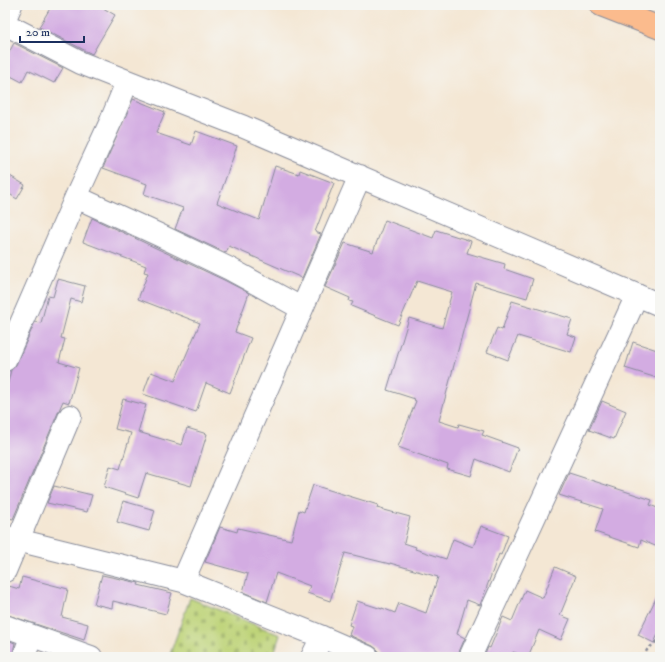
<svg xmlns="http://www.w3.org/2000/svg" width="665" height="662" font-family="'IM FELL DW Pica',serif">
<style>
.cemetery{fill:url(#cemetery-stones);stroke:#6c816a}
.building{fill:#d3ace2}
.lines{fill:none;stroke-linecap:round;stroke-linejoin:round}
.minor-casing{stroke:#888b99;stroke-width:24}
.major-casing{stroke:#888b99;stroke-width:24}
.path{stroke:#888b99;stroke-width:2.5;stroke-dasharray:3 3;stroke-linecap:butt}
.minor{stroke:#fff;stroke-width:22}
.major{stroke:#fbbb8d;stroke-width:22}
</style>
<defs>
<pattern id="cemetery-stones" width="16" height="16" patternUnits="userSpaceOnUse"><rect width="16" height="16" fill="#bdd377"/><path d="M2 7V4a2 2 0 0 1 4 0v3zM10 15v-3a2 2 0 0 1 4 0v3z" fill="#a2b569"/></pattern>
</defs>
<rect width="100%" height="100%" fill="#f6f6f2"/>
<filter id="ink" filterUnits="userSpaceOnUse"><feTurbulence type="fractalNoise" baseFrequency=".025" numOctaves="2"/><feDisplacementMap in="SourceGraphic" scale="8" xChannelSelector="R" yChannelSelector="G"/><feConvolveMatrix kernelMatrix="1 2 1 2 8 2 1 2 1" color-interpolation-filters="sRGB"/></filter>
<filter id="wash" filterUnits="userSpaceOnUse"><feTurbulence type="fractalNoise" baseFrequency=".012" numOctaves="4" result="noise"/><feDisplacementMap in="SourceGraphic" scale="16" xChannelSelector="R" yChannelSelector="G"/><feGaussianBlur stdDeviation="0.9" result="paint"/><feColorMatrix in="noise" values="0 0 0 0 0 0 0 0 0 0 0 0 0 0 0 0 0 1.4 0 .05"/><feComposite in="paint" operator="in"/></filter>
<g filter="url(#wash)">
<rect width="100%" height="100%" fill="#f4e7d4"/>
<!-- cemetery -->
<path class="cemetery" d="M190 598 280 635 273 657H169Z"/>
<g id="blocks">
<!-- building -->
<path class="building" d="M52 5H98L115 15 92 54 39 27Z
M14 43 63 68 54 83 28 70 22 82 5 73V60Z
M133 99 165 112 156 133 191 145 196 131 237 146 217 203 259 220 275 166 299 174 300 170 334 183 315 232 321 234 302 278 229 246 226 253 175 229 183 208 144 194 147 184 103 168Z
M5 173 25 185 17 199 5 191Z
M92 218 224 280 249 293 235 332 251 338 230 393 206 383 196 412 143 394 151 372 175 381 200 323 138 299 148 273 144 272 146 266 83 242Z
M385 220 433 238 436 230 471 241 467 253 505 264 504 269 533 279 527 298 476 283 439 421 458 427 459 424 484 431 482 435 518 448 509 472 476 459 471 476 447 469 448 465 398 447 416 401 414 400 415 399 387 390 409 318 442 328 452 292 417 281 398 325 351 306 353 302 349 301 350 298 325 287 345 243 373 252Z
M58 279 85 286 81 302 71 299 61 338 65 339 59 362 79 368 69 403 63 401 13 519 5 517V395L11 370 16 365 35 322 41 323 48 296 53 297Z
M512 301 572 319 567 334 576 337 571 352 518 336 508 360 487 352 497 328 502 330Z
M633 342 660 351V379L625 368Z
M123 399 146 405 138 432 182 445 187 428 207 434 191 486 146 473 138 498 104 487 110 466 120 469 131 433 115 429Z
M602 401 626 411 614 439 589 430Z
M569 473 652 500 650 505 660 509V548L641 540 639 547 595 532 603 509 559 495Z
M313 485 378 505 377 508 410 517 404 543 416 547 415 549 446 559 453 539 473 547 481 526 508 536 501 555 499 554 480 605 467 600 457 634 465 638 459 652 458 657H380L378 650 373 646 349 635 352 626 349 625 357 601 382 609V608L395 613 399 603 426 613 438 577 390 563V564L345 553 330 601 307 593 310 586 276 573 267 602 243 592 248 574 205 562 220 527 237 532 238 528 291 540 299 510 304 512Z
M54 486 92 495 87 512 47 503Z
M123 501 155 510 149 531 117 522Z
M555 567 576 576 560 615 570 619 561 640 539 630 528 657 513 652 512 657H484L488 647 490 648 503 617 512 621 525 590 543 598Z
M102 575 139 583 138 585 172 593 166 614 113 601 112 608 94 604Z
M22 577 68 589 62 617 88 624 84 640 5 614V600L9 586 19 589Z
M660 590V630L654 643 638 635Z
M5 639 15 643 12 657H5Z"/>
</g>
</g>
<g filter="url(#ink)">
<use href="#blocks" fill-opacity="0" stroke="#888b99" stroke-width="1"/>
<g class="lines">
<!-- minor casing -->
<g class="minor-casing">
<path id="minor" d="M5 19 11 5
M5 24 81 63 244 127 660 305
M76 197 157 234 230 269 301 308
M5 360 76 197 111 121 127 82
M5 537 183 581 322 637 368 657
M5 571 70 416
M183 581 360 176
M5 626 91 657
M24 657 31 636
M312 657 322 637
M470 657 637 295"/>
</g>
<!-- major casing -->
<g class="major-casing">
<path id="major" d="M601 5 660 28"/>
</g>
<!-- path -->
<path class="path" d="M643 657 647 650 660 638"/>
<!-- minor -->
<use href="#minor" class="minor"/>
<!-- major -->
<use href="#major" class="major"/>
</g>
</g>
<!-- margin -->
<rect width="665" height="662" fill="none" stroke="#f6f6f2" stroke-width="20"/>
<!-- scale -->
<path d="M20 36v6h64v-6" fill="none" stroke="#1b2f5e" stroke-width="2"/>
<text x="26" y="36" font-size="12" fill="#1b2f5e" stroke="#f6f6f2" stroke-width="3" paint-order="stroke">20 m</text>
</svg>
